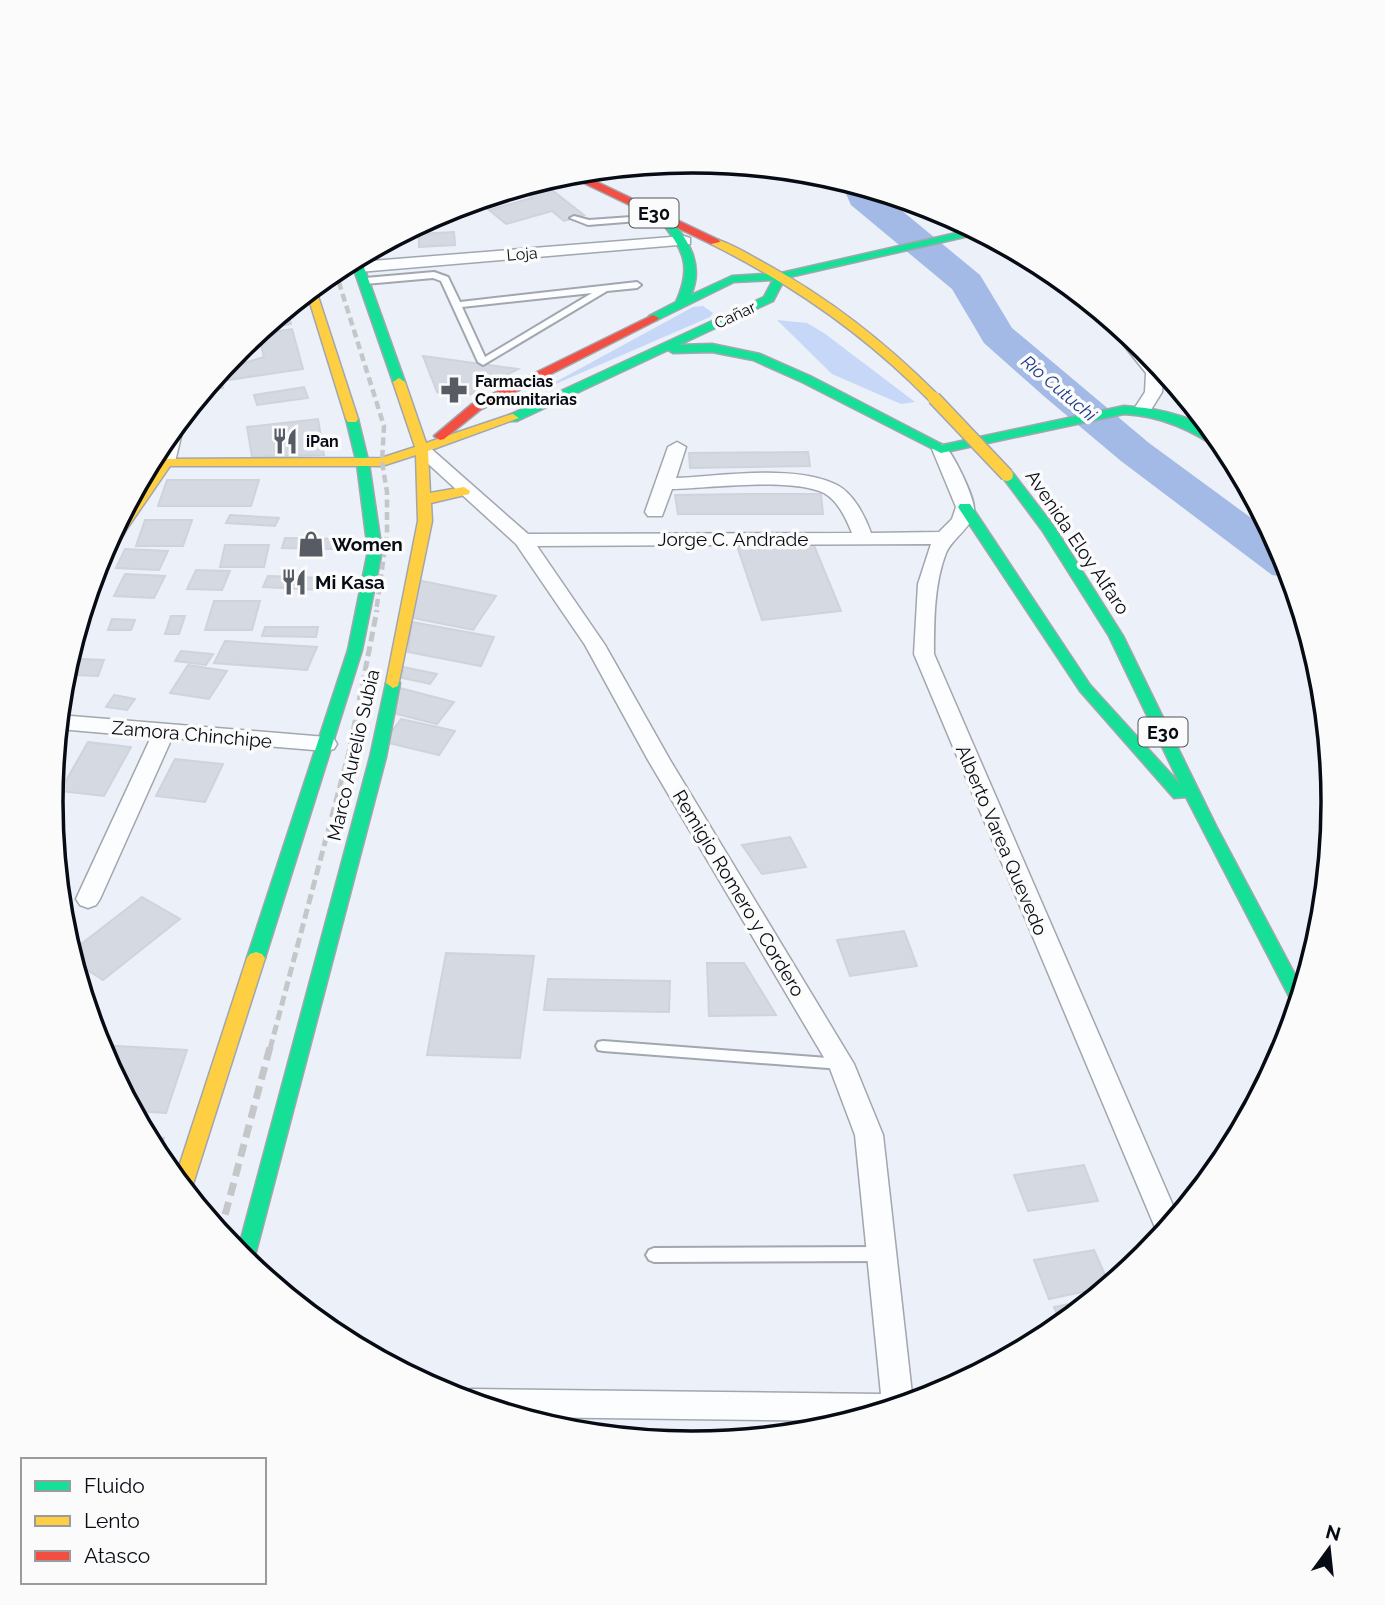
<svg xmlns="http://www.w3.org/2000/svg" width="1385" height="1605" font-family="Raleway,sans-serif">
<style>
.green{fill:#c6d7f8}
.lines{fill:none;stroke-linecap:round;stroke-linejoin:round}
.river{fill:#a3b9e6;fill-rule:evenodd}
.building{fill:#d5d9e2;stroke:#cfd3dc;stroke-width:2}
.lane-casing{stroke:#a2a6ae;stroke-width:4}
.street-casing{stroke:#a2a6ae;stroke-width:3}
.fast-casing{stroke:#a2a6ae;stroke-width:3}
.slow-casing{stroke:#a2a6ae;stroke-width:3}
.jam-casing{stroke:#a2a6ae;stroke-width:3}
.lane{fill:#fcfdfe;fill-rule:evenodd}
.street{fill:#fcfdfe;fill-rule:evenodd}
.fast{fill:#16e098;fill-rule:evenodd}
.slow{fill:#ffcf43;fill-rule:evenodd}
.jam{fill:#f24e42;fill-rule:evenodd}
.rail-far2{stroke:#c4c6c8;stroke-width:4.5;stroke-dasharray:8 4.5;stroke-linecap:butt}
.rail-far1{stroke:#c4c6c8;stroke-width:5;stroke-dasharray:10 5;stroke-linecap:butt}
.rail{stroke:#c4c6c8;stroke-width:7;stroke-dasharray:13 7;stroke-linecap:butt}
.slow-bridge-casing{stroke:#9ca3b4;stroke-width:15;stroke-linecap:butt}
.slow-bridge{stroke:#ffcf43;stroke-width:12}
.labels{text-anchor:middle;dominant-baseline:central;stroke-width:7;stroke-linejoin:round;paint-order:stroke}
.far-street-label{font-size:16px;fill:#070b13;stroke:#fbfbfb}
.far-poi-label{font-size:16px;font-weight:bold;fill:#070b13;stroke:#fbfbfb;text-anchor:start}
.shield{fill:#fbfbfb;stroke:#505359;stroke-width:2}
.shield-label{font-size:18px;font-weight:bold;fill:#070b13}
.far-water-label{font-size:18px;font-style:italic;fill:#1e3b83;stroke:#fbfbfb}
.street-label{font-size:19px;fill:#070b13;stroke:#fbfbfb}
.poi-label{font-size:19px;font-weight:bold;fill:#070b13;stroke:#fbfbfb;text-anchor:start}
.rim{fill:none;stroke:#070b13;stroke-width:3.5}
</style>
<rect width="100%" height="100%" fill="#ecf0f9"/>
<!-- green -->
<path class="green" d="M703 306 713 313 710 317 537 392 693 307Z
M777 320 807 323 824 333 915 402 901 404 832 374Z"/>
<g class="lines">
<!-- river -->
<path class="river" d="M845 181 878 191 980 275 1012 328 1149 443 1273 534 1292 578 1272 575 1121 461 1046 398 984 343 952 289 851 205 842 185Z"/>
</g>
<!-- building -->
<path class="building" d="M543 183 584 215 564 221 552 211 506 224 489 210 532 198 520 189Z
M454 232 455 245 419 247V234Z
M287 309 291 324 263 329Z
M292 329 303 369 228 380 227 368 264 357 258 334Z
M423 356 518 369 469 395 451 397 437 392Z
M219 373 223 388 204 391Z
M304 387 308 398 257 405 254 395Z
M318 419 324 455 252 457 247 427Z
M808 452 810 466 690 468 689 453Z
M167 480H259L251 506H158Z
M748 494H821L823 514H678L675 495Z
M230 515 279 518 275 526 226 523Z
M145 520H192L183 546H136Z
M285 538 339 539 337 549 282 548Z
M736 543H813L841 611 762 620Z
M225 545H269L264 567H220Z
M125 549 168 551 159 570 116 568Z
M196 570 230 571 222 590 187 589Z
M125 574 165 576 154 598 114 596Z
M268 576 324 578 322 590 263 587Z
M417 580 496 596 473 630 413 618Z
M214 601H260L252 630H205Z
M171 616H185L179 634H165Z
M112 619 135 620 131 630H108Z
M412 622 494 637 481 666 408 652Z
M265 627H318L316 637 262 636Z
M225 641 317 647 307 670 214 663Z
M181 651 213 654 206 665 175 661Z
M81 659 104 660 98 676 74 675Z
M188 665 227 671 209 699 170 693Z
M403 667 437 674 430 684 402 678Z
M400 688 454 702 437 724 393 713Z
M114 695 135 699 127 710 106 707Z
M401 719 455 731 439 755 384 742Z
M88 742 131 747 104 796 60 791Z
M175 759 223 764 205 802 156 796Z
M790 837 806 867 762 874 742 845Z
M142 897 180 919 103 980 73 961 71 952Z
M904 931 917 966 850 976 837 940Z
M446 953 534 956 520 1058 427 1055Z
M707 963H744L776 1015 709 1016Z
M548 979 670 981 669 1012 544 1010Z
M99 1045 187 1050 166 1113 133 1111Z
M147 1137 164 1138 157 1156Z
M1084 1165 1098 1201 1028 1211 1014 1175Z
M1094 1250 1110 1286 1049 1299 1034 1260Z
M1095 1299 1062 1326 1054 1307Z"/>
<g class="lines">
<!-- lane casing -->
<g class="lane-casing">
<path id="lane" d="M534 183 535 188H529L528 185Z
M660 215H663V219L588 225 570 218 574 216 589 220Z
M434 272 448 277 460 302 637 282 641 285 637 288 607 291 483 365 478 362 441 281 433 278 365 284 361 281 365 278ZM592 293 485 357 462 307Z
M603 1041 841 1059 846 1060 848 1064 846 1068 841 1069 603 1051 598 1050 596 1046 598 1042Z
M881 1247 886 1249 889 1254 886 1259 881 1261 654 1262 649 1260 646 1255 649 1250 654 1248Z"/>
</g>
<!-- street casing -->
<g class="street-casing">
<path id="street" d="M684 236 690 238V244L359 272 351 267 359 262Z
M1110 320 1143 346 1164 372 1162 392 1149 413H1137L1134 409 1145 392 1146 373 1110 328Z
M177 423 183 428 175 462 166 468 148 467 153 456H158L161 443Z
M677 442 686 447 676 478C722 476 795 464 837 485 853 493 865 516 871 533L939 532 952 519 956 507 932 449 941 444C951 446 974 497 974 508 975 526 952 538 946 553 934 584 934 621 934 654L1178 1217 1159 1237 914 654 918 584 931 544 537 546 605 645 670 760 854 1064 883 1135 913 1403 852 1421 520 1417 458 1399 460 1393 471 1389 881 1394 855 1135 829 1066 648 760 585 645 516 544 413 450 422 445 428 446 528 534 852 533C846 518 838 501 824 493 792 477 709 488 672 489L662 516H648L645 512 668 447Z
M59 715 326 737 334 739 337 744 334 749 326 751 172 738 100 899 96 905 88 908 80 905 76 899 151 737 59 729Z"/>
</g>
<!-- fast casing -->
<g class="fast-casing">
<path id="fast" d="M661 218H669C689 240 704 265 691 295L732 276 781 273 974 229 982 233 785 278 773 301 679 345 712 344 760 354 810 376 943 445 1124 406C1159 408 1211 418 1230 452H1224C1192 430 1162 416 1124 414L941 453 802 382 753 360 712 352 673 353 668 350 517 421H509V415L764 297 773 280 734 282 657 320H649V316L676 302C693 265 683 250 660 220Z
M360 256 405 382 403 385 399 386 393 382 351 261Z
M352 415 358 419 369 464 382 551 362 650 265 958 262 962H250L247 958 348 650 368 551 357 464 346 419Z
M1007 471 1012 472 1055 528 1123 636 1216 826 1303 990 1298 1006 1291 1000 1186 797 1174 798 1080 691 958 507 960 504H970L1090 685 1180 784 1109 636 1042 530 1001 475Z
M393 678 400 683 386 757 252 1267 237 1254 370 757 386 683Z"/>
</g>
<!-- slow casing -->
<g class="slow-casing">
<path id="slow" d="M715 239C733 244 751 256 768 265 832 300 887 344 938 395V401H930C865 335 794 285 711 244L710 242Z
M315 287 358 419 356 422H348L346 419 307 293Z
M399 378 405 382 426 443 509 415 513 414 519 418 428 451 430 493 464 487 470 491 469 494 431 503 432 521 398 686 393 688 386 683 418 521 416 455 382 466H170L126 530 101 574 93 578C107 533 135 497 161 459L381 458 415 447 393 382Z
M256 952 262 954 265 958 192 1187 187 1193 175 1179 247 958 250 954Z"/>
</g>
<!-- jam casing -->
<g class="jam-casing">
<path id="jam" d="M576 172 719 240 720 242 711 244 565 174Z
M653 315 659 318 657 320 480 410 444 439 440 440 434 436 472 404Z"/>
</g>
<!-- lane -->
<use href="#lane" class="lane"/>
<!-- street -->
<use href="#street" class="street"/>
<!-- fast -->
<use href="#fast" class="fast"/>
<!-- slow -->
<use href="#slow" class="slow"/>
<!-- jam -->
<use href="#jam" class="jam"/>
<!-- rail-far2 -->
<path class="rail-far2" d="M335 270 384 426 382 462 387 492V534L376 612"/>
<!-- rail-far1 -->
<path class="rail-far1" d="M270 1049 349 752 377 610"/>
<!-- rail -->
<path class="rail" d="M220 1234 270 1047"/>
<!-- slow-bridge casing -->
<g class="slow-bridge-casing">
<path id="slow-bridge" d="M934 398 1007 475"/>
</g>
<!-- slow-bridge -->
<use href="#slow-bridge" class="slow-bridge"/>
</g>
<!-- icons -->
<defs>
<g id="pharmacy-bare" transform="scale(2.1)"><path d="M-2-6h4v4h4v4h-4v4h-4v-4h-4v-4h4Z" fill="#575b64" stroke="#fbfbfb" stroke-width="2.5" paint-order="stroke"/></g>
<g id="restaurant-bare" transform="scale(2.1)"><path d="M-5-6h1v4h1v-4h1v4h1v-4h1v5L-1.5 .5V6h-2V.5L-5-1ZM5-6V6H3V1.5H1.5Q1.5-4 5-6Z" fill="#575b64" stroke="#fbfbfb" stroke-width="2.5" paint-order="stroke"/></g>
<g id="shop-bare" transform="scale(2.1)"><path d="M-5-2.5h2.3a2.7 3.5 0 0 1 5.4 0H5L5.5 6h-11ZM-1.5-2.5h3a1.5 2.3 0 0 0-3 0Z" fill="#575b64" stroke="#fbfbfb" stroke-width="2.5" paint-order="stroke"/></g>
</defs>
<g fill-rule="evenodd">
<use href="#pharmacy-bare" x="454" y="390"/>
<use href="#restaurant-bare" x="285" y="441"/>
<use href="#shop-bare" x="311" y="544"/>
<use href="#restaurant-bare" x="294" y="582"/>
</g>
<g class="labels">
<!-- far-street labels -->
<g class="far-street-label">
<text transform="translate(522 254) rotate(-5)">Loja</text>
<text transform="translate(735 315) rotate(-25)">Cañar</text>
</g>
<!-- far-poi labels -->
<g class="far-poi-label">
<text x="475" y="381">Farmacias<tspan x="475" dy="18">Comunitarias</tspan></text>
<text x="306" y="441">iPan</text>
</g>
<!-- shield labels -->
<g class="shield">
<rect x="629.5" y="198.5" width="49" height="29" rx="5"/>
<rect x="1138.5" y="717.5" width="49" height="29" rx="5"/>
</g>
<g class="shield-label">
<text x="654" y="213">E30</text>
<text x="1163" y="732">E30</text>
</g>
<!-- far-water labels -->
<g class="far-water-label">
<text transform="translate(1059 388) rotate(40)">Río Cutuchi</text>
</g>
<!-- street labels -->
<g class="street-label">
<text x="733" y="539">Jorge C. Andrade</text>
<text transform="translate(1078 542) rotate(56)">Avenida Eloy Alfaro</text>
<text transform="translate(192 734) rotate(5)">Zamora Chinchipe</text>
<text transform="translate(353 755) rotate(-77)">Marco Aurelio Subia</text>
<text transform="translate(1002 840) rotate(67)">Alberto Varea Quevedo</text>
<text transform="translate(739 893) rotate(59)">Remigio Romero y Cordero</text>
</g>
<!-- poi labels -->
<g class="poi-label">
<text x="332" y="544">Women</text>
<text x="315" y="582">Mi Kasa</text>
</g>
</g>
<!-- crop -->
<path d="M0 0H1385V1605H0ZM63 802a629 629 0 1 1 1258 0a629 629 0 1 1-1258 0Z" fill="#fbfbfb" fill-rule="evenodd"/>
<path class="rim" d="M63 802a629 629 0 1 1 1258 0a629 629 0 1 1-1258 0Z"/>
<!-- legend -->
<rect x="21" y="1458" width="245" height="126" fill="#fbfbfb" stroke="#999b9e" stroke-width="2"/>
<rect x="35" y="1481" width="35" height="10" fill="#16e098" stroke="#999b9e" stroke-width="2"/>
<text x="84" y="1493" font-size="21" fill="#070b13">Fluido</text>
<rect x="35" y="1516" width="35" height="10" fill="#ffcf43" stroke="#999b9e" stroke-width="2"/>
<text x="84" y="1528" font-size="21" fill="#070b13">Lento</text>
<rect x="35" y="1551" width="35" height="10" fill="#f24e42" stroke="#999b9e" stroke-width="2"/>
<text x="84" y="1563" font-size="21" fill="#070b13">Atasco</text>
<!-- north arrow -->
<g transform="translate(1329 1549) rotate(15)" stroke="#fbfbfb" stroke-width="5" paint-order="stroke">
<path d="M0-5L12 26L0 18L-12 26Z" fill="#070b13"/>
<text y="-10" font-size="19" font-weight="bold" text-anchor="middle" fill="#070b13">N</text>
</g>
</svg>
